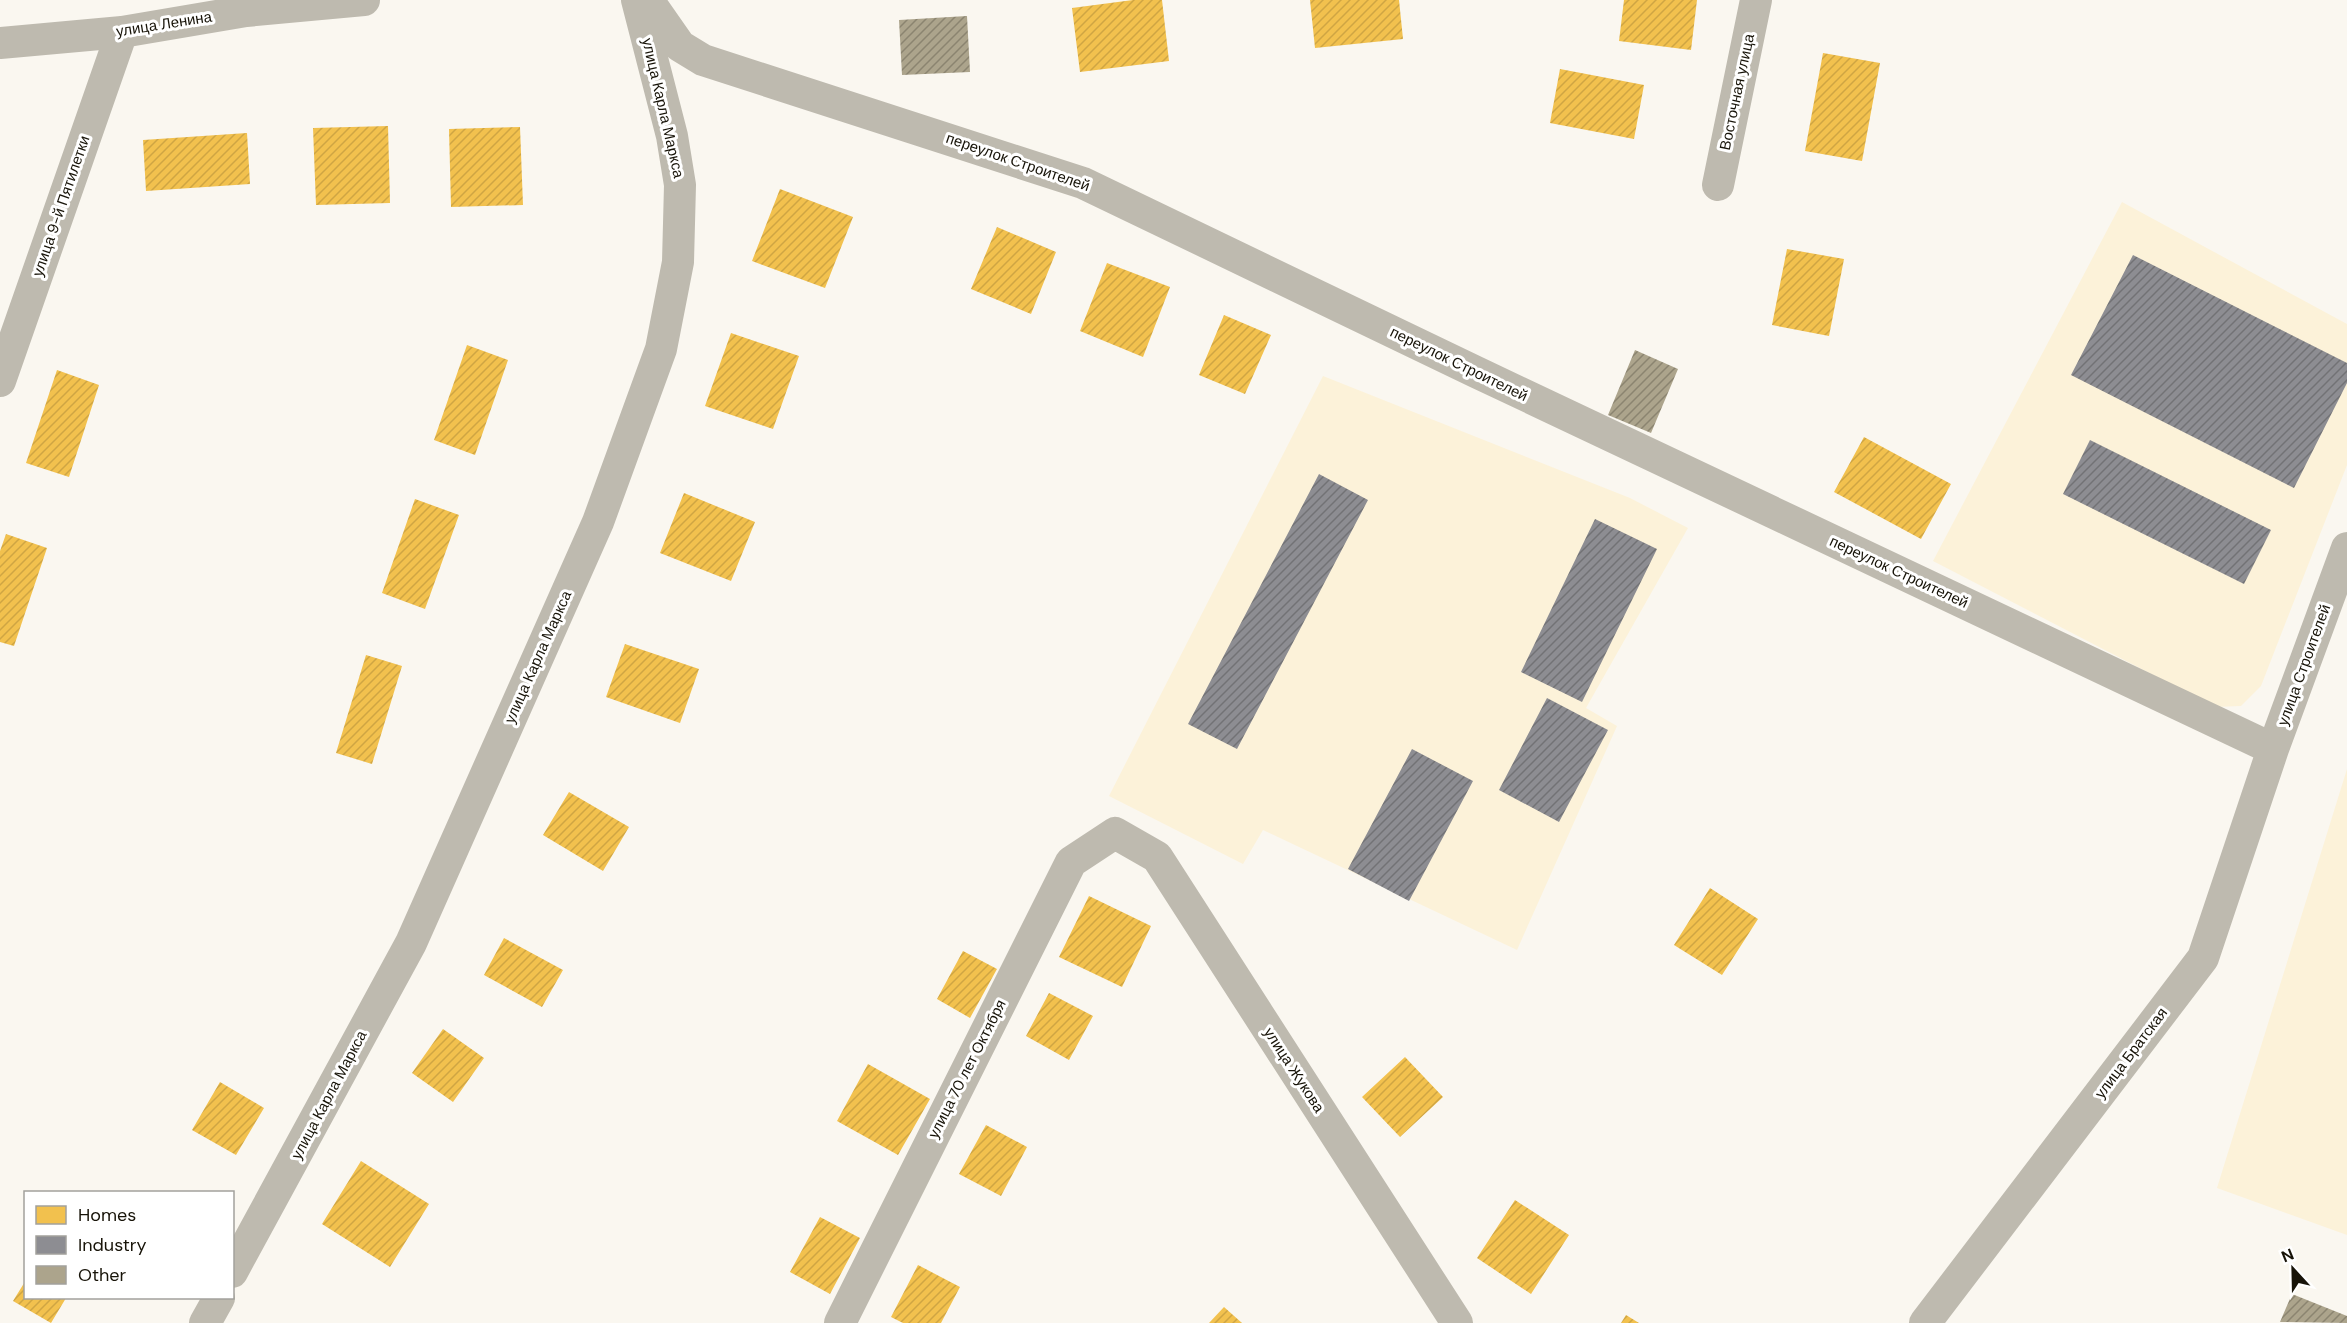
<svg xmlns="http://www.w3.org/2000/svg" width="2347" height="1323" font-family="'DM Sans',sans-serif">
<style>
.built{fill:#fcf2d9}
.homes{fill:url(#homes-hatch)}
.industry{fill:url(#industry-hatch)}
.building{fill:url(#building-hatch)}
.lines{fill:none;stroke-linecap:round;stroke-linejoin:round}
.minor{stroke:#bebaaf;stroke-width:32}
.labels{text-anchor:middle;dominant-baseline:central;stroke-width:6;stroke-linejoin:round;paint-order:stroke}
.street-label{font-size:15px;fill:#171308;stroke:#fff}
</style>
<defs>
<pattern id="homes-hatch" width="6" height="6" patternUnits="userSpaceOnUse" patternTransform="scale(1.5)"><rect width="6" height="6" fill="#f2c14e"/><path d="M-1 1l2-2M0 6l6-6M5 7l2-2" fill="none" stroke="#cfa543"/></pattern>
<pattern id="industry-hatch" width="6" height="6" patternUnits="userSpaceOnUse" patternTransform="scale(1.5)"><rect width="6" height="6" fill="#8d8d92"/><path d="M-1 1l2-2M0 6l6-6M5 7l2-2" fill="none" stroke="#727275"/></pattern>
<pattern id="building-hatch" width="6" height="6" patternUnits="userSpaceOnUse" patternTransform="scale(1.5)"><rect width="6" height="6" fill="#aca48c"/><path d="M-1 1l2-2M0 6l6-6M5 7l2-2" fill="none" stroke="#8b8470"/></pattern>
</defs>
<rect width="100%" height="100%" fill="#faf7f0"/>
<!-- built -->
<path class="built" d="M2122 202 2347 324V465L2261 686 2241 706 2215 707 1933 561Z
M1323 376 1630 498 1688 528 1586 708 1617 726 1517 950 1263 830 1243 864 1109 796Z
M2347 769V1235L2217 1188Z"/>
<!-- homes -->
<path class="homes" d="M1133 0H1162L1169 61 1080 72 1072 8Z
M1310 0H1399L1403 39 1315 48Z
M1624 0H1697L1691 50 1619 41Z
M1823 53 1880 63 1862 161 1805 151Z
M1560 69 1644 85 1634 139 1550 123Z
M388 126 390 203 316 205 313 128Z
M520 127 523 205 451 207 449 129Z
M247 133 250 184 146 191 143 140Z
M780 189 853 217 825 288 752 261Z
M997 227 1056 252 1031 314 971 289Z
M1787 249 1844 259 1829 336 1772 325Z
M1107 263 1170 287 1143 357 1080 331Z
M1224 315 1271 335 1245 394 1199 375Z
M731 333 799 356 773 429 705 406Z
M467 345 508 360 475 455 434 440Z
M57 370 99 385 69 477 26 463Z
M1864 437 1951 484 1921 539 1834 492Z
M684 493 755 522 731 581 660 553Z
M415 499 459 515 425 609 382 593Z
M6 534 47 548 14 646 0 642V551Z
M625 644 699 669 680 723 606 697Z
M366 655 402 666 372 764 336 753Z
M569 792 629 827 603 871 543 835Z
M1710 888 1758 919 1722 975 1674 945Z
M1089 896 1151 926 1122 987 1059 957Z
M504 938 563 970 542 1007 484 975Z
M963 951 997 969 970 1018 937 999Z
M1049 993 1093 1016 1069 1060 1026 1036Z
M443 1029 484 1058 453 1102 412 1073Z
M1405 1057 1443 1097 1400 1137 1362 1097Z
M868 1064 930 1099 898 1155 837 1121Z
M220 1082 264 1108 236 1155 192 1130Z
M986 1125 1027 1147 1001 1196 959 1174Z
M361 1161 429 1204 390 1267 322 1224Z
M1515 1200 1569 1235 1531 1294 1477 1258Z
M820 1217 860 1238 830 1294 790 1272Z
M918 1265 960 1287 941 1323H903L891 1317Z
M26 1280V1298H66L51 1323 13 1301Z
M1224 1307 1242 1323H1209Z
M1626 1315 1639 1323H1621Z"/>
<!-- industry -->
<path class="industry" d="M2133 255 2347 363V383L2294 488 2071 375Z
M2090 440 2271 530 2244 584 2063 494Z
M1319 474 1368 500 1237 749 1188 724Z
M1595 519 1657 549 1582 702 1521 672Z
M1547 698 1608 730 1559 822 1499 790Z
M1412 749 1473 781 1409 901 1348 869Z"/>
<!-- building -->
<path class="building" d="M967 16 970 72 902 75 899 20Z
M1635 350 1678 369 1651 433 1608 415Z
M2292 1294 2347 1316V1323L2280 1322Z"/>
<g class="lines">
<!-- minor -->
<path class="minor" d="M648 0 680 46 703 60 1083 183 1476 372 2273 749
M0 43 122 32 246 11 364 0
M1718 185 1756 0
M0 381 122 32
M232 1272 411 943 598 522 661 349 678 262 680 185 672 136 637 0
M205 1323 219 1298
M840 1323 1071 862 1115 833 1157 857 1457 1323
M1925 1323 2203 958 2273 749 2347 548"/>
</g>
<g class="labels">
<!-- street labels -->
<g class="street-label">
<text transform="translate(164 24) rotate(-9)">улица Ленина</text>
<text transform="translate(1737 92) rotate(-78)">Восточная улица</text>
<text transform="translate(663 108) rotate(77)">улица Карла Маркса</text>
<text transform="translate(1018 162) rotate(19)">переулок Строителей</text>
<text transform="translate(61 206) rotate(-71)">улица 9-й Пятилетки</text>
<text transform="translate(1459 364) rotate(26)">переулок Строителей</text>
<text transform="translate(1899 572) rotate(25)">переулок Строителей</text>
<text transform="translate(538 657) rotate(-66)">улица Карла Маркса</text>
<text transform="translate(2304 665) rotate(-70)">улица Строителей</text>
<text transform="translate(2131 1053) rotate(-53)">улица Братская</text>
<text transform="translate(967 1069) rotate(-63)">улица 70 лет Октября</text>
<text transform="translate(1294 1070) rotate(57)">улица Жукова</text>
<text transform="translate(329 1095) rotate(-62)">улица Карла Маркса</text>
</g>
</g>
<!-- legend -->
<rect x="24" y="1191" width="210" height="108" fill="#ffffff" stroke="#a2a19c" stroke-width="1.5"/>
<rect x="36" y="1206" width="30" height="18" fill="#f2c14e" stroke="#a2a19c" stroke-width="1.5"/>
<text x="78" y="1221" font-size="18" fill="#171308">Homes</text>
<rect x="36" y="1236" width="30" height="18" fill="#8d8d92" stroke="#a2a19c" stroke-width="1.5"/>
<text x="78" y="1251" font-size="18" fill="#171308">Industry</text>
<rect x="36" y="1266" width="30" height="18" fill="#aca48c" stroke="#a2a19c" stroke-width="1.5"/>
<text x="78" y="1281" font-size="18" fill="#171308">Other</text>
<!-- north arrow -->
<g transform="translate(2293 1269) rotate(338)" stroke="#ffffff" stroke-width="4.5" paint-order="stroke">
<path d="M0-4.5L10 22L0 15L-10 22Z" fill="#171308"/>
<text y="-9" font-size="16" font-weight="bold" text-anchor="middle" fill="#171308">N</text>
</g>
</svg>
